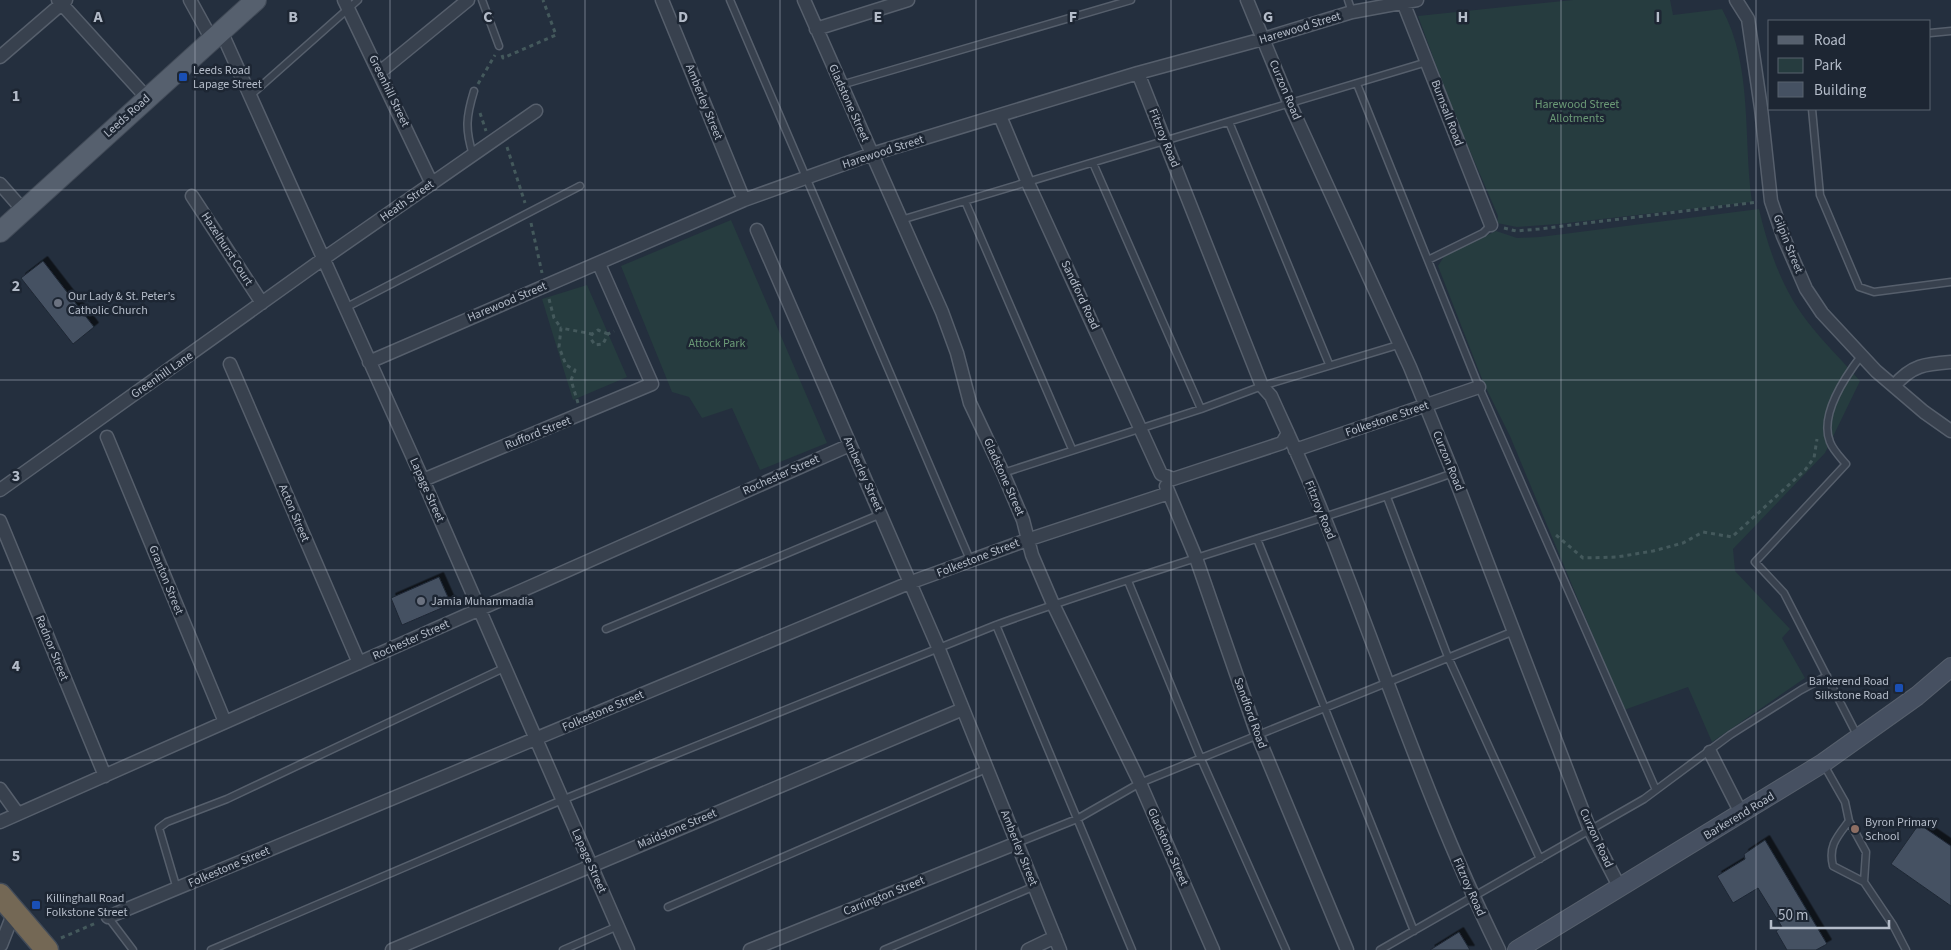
<svg xmlns="http://www.w3.org/2000/svg" width="1951" height="950" font-family="'Source Sans 3',sans-serif">
<style>
.green{fill:#263c3f}
.building{fill:#455162;stroke:#1f2835;filter:url(#shadow)}
.lines{fill:none;stroke-linecap:round;stroke-linejoin:round}
.lane-casing{stroke:#565f6c;stroke-width:9}
.street-casing{stroke:#565f6c;stroke-width:15}
.secondary-casing{stroke:#565f6c;stroke-width:20}
.primary-casing{stroke:#414a57;stroke-width:22}
.highway-casing{stroke:#434c59;stroke-width:25}
.path{stroke:#44595c;stroke-width:3;stroke-dasharray:4 4;stroke-linecap:butt}
.lane{stroke:#38414e;stroke-width:6}
.street{stroke:#38414e;stroke-width:12}
.secondary{stroke:#465061;stroke-width:18}
.primary{stroke:#56606e;stroke-width:20}
.highway{stroke:#746855;stroke-width:22}
.grid{fill:none;stroke:#b4bcc9;stroke-width:1;stroke-opacity:0.55}
.transit-dot{fill:#1a4fb4;stroke:#1d2633;stroke-width:2}
.worship-dot{fill:#6b7280;stroke:#1d2633;stroke-width:2}
.education-dot{fill:#8d6e63;stroke:#1d2633;stroke-width:2}
.labels{text-anchor:middle;dominant-baseline:central;stroke-width:5;stroke-linejoin:round;paint-order:stroke}
.street-label{font-size:12px;fill:#b4bcc9;stroke:#1d2633}
.poi-label{font-size:12px;fill:#b4bcc9;stroke:#1d2633;text-anchor:start}
.park-label{font-size:12px;fill:#6b9a76;stroke:#1d2633}
.grid-label{font-size:16px;text-anchor:middle;font-weight:bold;fill:#b4bcc9;stroke:#1d2633;stroke-width:5;stroke-linejoin:round;paint-order:stroke}
</style>
<defs>
<filter id="shadow"><feDropShadow dx="4.5" dy="-4.5" stdDeviation="0" flood-color="#0009"/></filter>
</defs>
<rect width="100%" height="100%" fill="#242f3e"/>
<!-- green -->
<path class="green" d="M1573 0H1670L1673 15 1722 9C1753 65 1743 139 1752 202L1558 224 1517 227 1497 223 1498 216 1454 114 1418 16Z
M1759 209C1768 248 1782 289 1807 321 1823 342 1843 361 1860 381L1825 453 1733 549 1735 571 1790 629 1782 638 1805 678 1712 742 1688 687 1624 710 1510 436 1484 384 1438 266 1445 255 1496 231 1517 238 1540 237Z
M731 220 827 443 760 470 732 408 702 418 689 397 672 392 621 266Z
M587 285 627 377 573 400 542 299Z"/>
<!-- building -->
<path class="building" d="M43 261 94 327 73 344 21 278Z
M439 577 451 604 402 625 391 598Z
M1919 824 1951 846V906L1891 864Z
M1765 840 1827 944 1816 950H1787L1776 931 1782 927 1758 888 1733 903 1717 876 1745 859 1744 854Z
M1459 932 1470 950H1430Z"/>
<g class="lines">
<!-- lane casing -->
<g class="lane-casing">
<path id="lane" d="M482 0 499 46
M730 0 971 562
M1348 0 1352 12
M1930 33 1951 31
M1357 84 1479 387 1656 790
M841 85 1131 0
M251 95 358 0
M1812 109 1820 195 1859 287 1874 292 1951 282
M1229 122 1329 364
M473 155C465 129 466 117 474 91
M1093 163 1201 409
M965 201 1072 449
M901 220 1427 62
M1428 260 1483 233 1491 225
M345 308 580 186
M1003 473 1201 409 1262 386 1398 345
M1387 497 1448 657 1540 859
M1257 539 1414 931
M1128 581 1201 759 1286 950
M996 625 1132 950
M606 629 881 514
M1858 737 1784 593 1755 562 1846 464C1840 457 1833 450 1830 442 1819 415 1845 377 1861 356
M1824 765 1845 802 1849 821 1866 852 1864 882 1893 925 1906 950
M1849 821C1837 837 1828 846 1833 866L1864 882
M1017 843 1077 819 1140 783 1514 631
M177 889 159 828 167 822 227 799 504 668
M668 907 986 769
M108 917 133 950
M211 950 562 800 996 625C1147 570 1302 528 1453 473
M563 950 618 926
M884 950 1035 886
M1380 950 1644 799 1730 735 1801 690 1827 676"/>
</g>
<!-- street casing -->
<g class="street-casing">
<path id="street" d="M58 0 147 98
M190 0 212 40
M344 0 432 184
M662 0 744 200
M804 0 942 312 957 353 970 403 1003 473 1023 520 1032 555 1053 604 1140 783 1213 950
M1247 0 1289 102 1410 367 1453 473 1590 830 1620 888
M1736 0 1748 19 1761 108 1771 201 1783 236 1806 289 1822 313 1876 371 1924 412 1951 431
M1403 2 1491 225
M816 29 908 0
M221 31 423 480 628 950
M0 57 66 0
M380 72 468 0
M1138 73 1262 386 1271 396C1289 436 1308 476 1324 517 1382 662 1430 810 1499 950
M1000 116 1028 183 1161 474 1173 479 1282 443 1288 433
M0 184 23 210
M192 196 262 303
M757 230 938 647 1060 950
M369 362 744 200 872 154 1138 73 1263 39 1352 12 1417 0
M230 364 359 663
M1894 386C1912 365 1925 364 1951 362
M107 437 225 722
M1295 450 1479 387
M423 480 652 384 599 264
M1166 486 1196 558 1257 734 1347 950
M0 490 323 259 536 111
M0 521 105 776
M1710 752 1742 815
M0 789 18 814
M0 822 850 445
M108 917 909 583 1027 540 1169 493
M1 945 14 912
M392 950 963 709
M750 950 1017 843
M1028 950 1055 937"/>
</g>
<!-- secondary casing -->
<g class="secondary-casing">
<path id="secondary" d="M1517 950 1823 763 1917 696 1951 667"/>
</g>
<!-- primary casing -->
<g class="primary-casing">
<path id="primary" d="M0 232 256 0"/>
</g>
<!-- highway casing -->
<g class="highway-casing">
<path id="highway" d="M0 895 47 950"/>
</g>
<!-- path -->
<path class="path" d="M502 55 503 58 556 35 543 0
M478 84 495 55
M480 113 486 131
M507 147 525 203
M531 223 542 273
M1504 228 1516 231 1539 229 1758 202
M549 299 554 318 561 328
M608 334 598 330 592 334 591 339 595 345 603 344 608 334 614 331
M578 403 571 380 575 370 566 365 559 347 561 328 592 334
M1556 535 1583 558 1617 557 1653 551 1683 543 1703 532 1732 537 1805 470 1814 458 1817 439
M61 938 96 923"/>
<!-- lane -->
<use href="#lane" class="lane"/>
<!-- street -->
<use href="#street" class="street"/>
<!-- secondary -->
<use href="#secondary" class="secondary"/>
<!-- primary -->
<use href="#primary" class="primary"/>
<!-- highway -->
<use href="#highway" class="highway"/>
</g>
<!-- grid -->
<path class="grid" d="M195 0V950M390 0V950M585 0V950M780 0V950M976 0V950M1171 0V950M1366 0V950M1561 0V950M1756 0V950M0 190H1951M0 380H1951M0 570H1951M0 760H1951"/>
<!-- markers -->
<g class="transit-dot">
<rect x="178" y="72" width="10" height="10" rx="2.5"/>
<rect x="1894" y="683" width="10" height="10" rx="2.5"/>
<rect x="31" y="900" width="10" height="10" rx="2.5"/>
</g>
<g class="worship-dot">
<circle cx="58" cy="303" r="5"/>
<circle cx="421" cy="601" r="5"/>
</g>
<circle class="education-dot" cx="1855" cy="829" r="5"/>
<g class="labels">
<!-- street labels -->
<g class="street-label">
<text transform="translate(1300 28) rotate(-17)">Harewood Street</text>
<text transform="translate(1285 90) rotate(67)">Curzon Road</text>
<text transform="translate(389 91) rotate(64)">Greenhill Street</text>
<text transform="translate(704 102) rotate(68)">Amberley Street</text>
<text transform="translate(849 103) rotate(66)">Gladstone Street</text>
<text transform="translate(1447 113) rotate(69)">Burnsall Road</text>
<text transform="translate(127 116) rotate(-42)">Leeds Road</text>
<text transform="translate(1164 138) rotate(68)">Fitzroy Road</text>
<text transform="translate(883 152) rotate(-18)">Harewood Street</text>
<text transform="translate(407 201) rotate(-35)">Heath Street</text>
<text transform="translate(1788 244) rotate(68)">Gilpin Street</text>
<text transform="translate(227 249) rotate(57)">Hazelhurst Court</text>
<text transform="translate(1080 295) rotate(65)">Sandford Road</text>
<text transform="translate(507 302) rotate(-23)">Harewood Street</text>
<text transform="translate(162 375) rotate(-35)">Greenhill Lane</text>
<text transform="translate(1387 419) rotate(-19)">Folkestone Street</text>
<text transform="translate(538 433) rotate(-22)">Rufford Street</text>
<text transform="translate(1448 461) rotate(68)">Curzon Road</text>
<text transform="translate(863 474) rotate(66)">Amberley Street</text>
<text transform="translate(781 475) rotate(-24)">Rochester Street</text>
<text transform="translate(1004 477) rotate(66)">Gladstone Street</text>
<text transform="translate(427 490) rotate(66)">Lapage Street</text>
<text transform="translate(1320 510) rotate(68)">Fitzroy Road</text>
<text transform="translate(294 513) rotate(67)">Acton Street</text>
<text transform="translate(978 558) rotate(-21)">Folkestone Street</text>
<text transform="translate(166 580) rotate(68)">Granton Street</text>
<text transform="translate(411 640) rotate(-24)">Rochester Street</text>
<text transform="translate(52 648) rotate(68)">Radnor Street</text>
<text transform="translate(603 711) rotate(-23)">Folkestone Street</text>
<text transform="translate(1250 713) rotate(70)">Sandford Road</text>
<text transform="translate(1739 816) rotate(-31)">Barkerend Road</text>
<text transform="translate(677 829) rotate(-23)">Maidstone Street</text>
<text transform="translate(1596 838) rotate(65)">Curzon Road</text>
<text transform="translate(1168 847) rotate(66)">Gladstone Street</text>
<text transform="translate(1019 848) rotate(68)">Amberley Street</text>
<text transform="translate(589 861) rotate(66)">Lapage Street</text>
<text transform="translate(229 867) rotate(-23)">Folkestone Street</text>
<text transform="translate(1469 887) rotate(66)">Fitzroy Road</text>
<text transform="translate(884 896) rotate(-22)">Carrington Street</text>
</g>
<!-- poi labels -->
<g class="poi-label">
<text x="193" y="70">Leeds Road<tspan x="193" dy="14">Lapage Street</tspan></text>
<text x="68" y="296">Our Lady &amp; St. Peter’s<tspan x="68" dy="14">Catholic Church</tspan></text>
<text x="431" y="601">Jamia Muhammadia</text>
<text x="1889" y="681" text-anchor="end">Barkerend Road<tspan x="1889" dy="14">Silkstone Road</tspan></text>
<text x="1865" y="822">Byron Primary<tspan x="1865" dy="14">School</tspan></text>
<text x="46" y="898">Killinghall Road<tspan x="46" dy="14">Folkstone Street</tspan></text>
</g>
<!-- park labels -->
<g class="park-label">
<text x="1577" y="104">Harewood Street<tspan x="1577" dy="14">Allotments</tspan></text>
<text x="717" y="343">Attock Park</text>
</g>
</g>
<g class="grid-label">
<text x="98" y="22">A</text>
<text x="293" y="22">B</text>
<text x="488" y="22">C</text>
<text x="683" y="22">D</text>
<text x="878" y="22">E</text>
<text x="1073" y="22">F</text>
<text x="1268" y="22">G</text>
<text x="1463" y="22">H</text>
<text x="1658" y="22">I</text>
<text x="16" y="101">1</text>
<text x="16" y="291">2</text>
<text x="16" y="481">3</text>
<text x="16" y="671">4</text>
<text x="16" y="861">5</text>
</g>
<!-- legend -->
<rect x="1768" y="20" width="162" height="90" fill="#1d2633" stroke="#59626f"/>
<rect x="1778" y="36" width="25" height="8" fill="#56606e" stroke="#59626f"/>
<text x="1814" y="45" font-size="15" fill="#b4bcc9">Road</text>
<rect x="1778" y="58" width="25" height="15" fill="#263c3f" stroke="#59626f"/>
<text x="1814" y="70" font-size="15" fill="#b4bcc9">Park</text>
<rect x="1778" y="82" width="25" height="15" fill="#455162" stroke="#59626f"/>
<text x="1814" y="95" font-size="15" fill="#b4bcc9">Building</text>
<!-- scale -->
<path d="M1771 920v8h118v-8" fill="none" stroke="#b4bcc9" stroke-width="2.5"/>
<text x="1778" y="920" font-size="15" fill="#b4bcc9" stroke="#1d2633" stroke-width="4" paint-order="stroke">50 m</text>
</svg>
